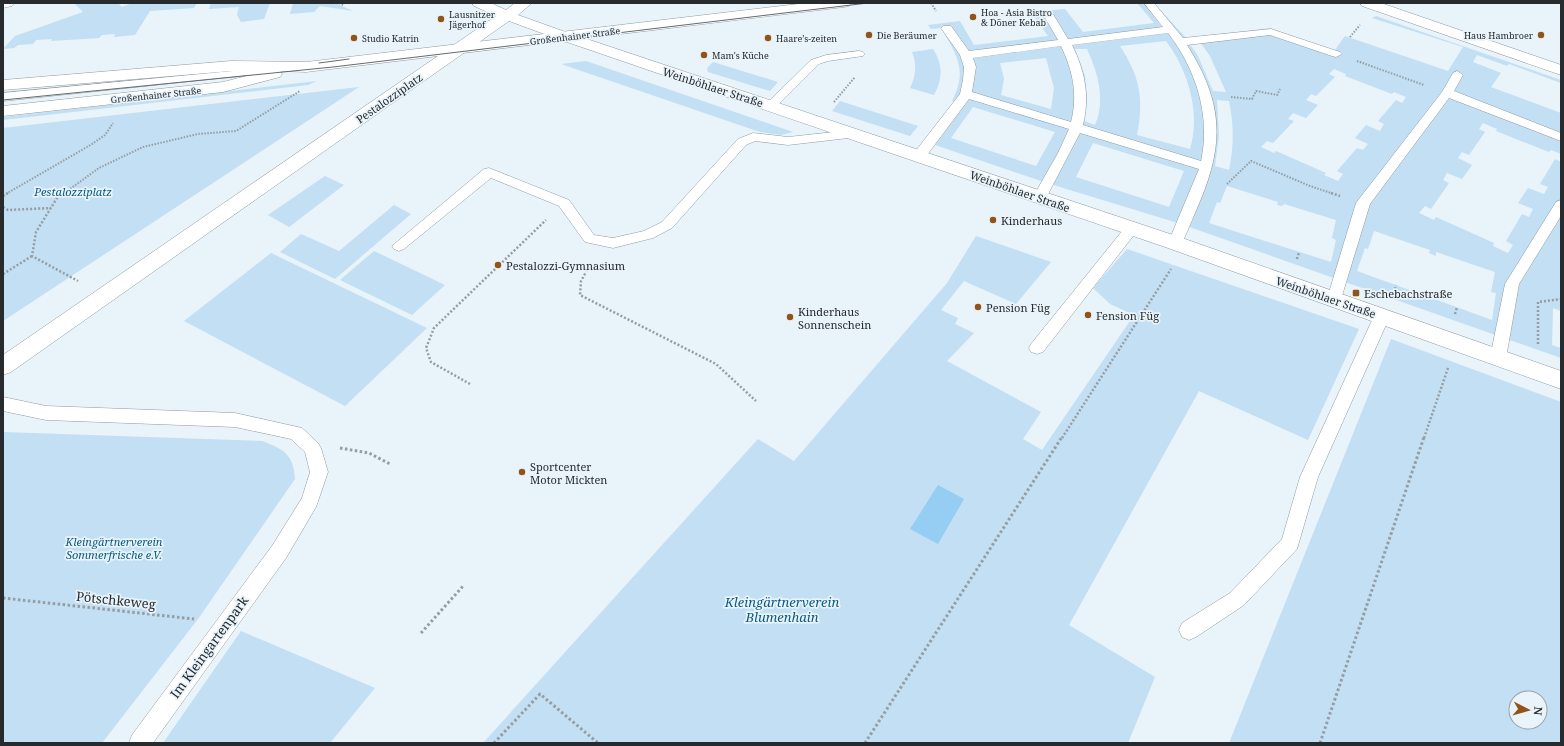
<svg xmlns="http://www.w3.org/2000/svg" width="1564" height="746" font-family="'Noto Serif',serif">
<style>
.green{fill:#c2dff3;fill-rule:evenodd}
.water{fill:#96cdf2}
.lines{fill:none;stroke-linecap:round;stroke-linejoin:round}
.service-casing{stroke:#909aa1;stroke-width:1}
.minor-casing{stroke:#909aa1;stroke-width:1}
.tertiary-casing{stroke:#909aa1;stroke-width:1}
.secondary-casing{stroke:#909aa1;stroke-width:1}
.path-far2{stroke:#959da2;stroke-width:2;stroke-dasharray:1.5 1.5;stroke-linecap:butt}
.path-far1{stroke:#959da2;stroke-width:2.5;stroke-dasharray:2 2;stroke-linecap:butt}
.path{stroke:#959da2;stroke-width:3;stroke-dasharray:2.5 2.5;stroke-linecap:butt}
.service{fill:#fff;fill-rule:evenodd}
.minor{fill:#fff;fill-rule:evenodd}
.tertiary{fill:#fff;fill-rule:evenodd}
.secondary{fill:#fff;fill-rule:evenodd}
.tram{stroke:#646a6d;stroke-width:1}
.poi-dot{fill:#925319;stroke:#e8f3fa;stroke-width:1.5}
.labels{text-anchor:middle;dominant-baseline:central;stroke-width:3.5;stroke-linejoin:round;paint-order:stroke}
.far-poi-label{font-size:9px;fill:#272b2d;stroke:#e8f3fa;text-anchor:start}
.far-street-label{font-size:9px;fill:#272b2d;stroke:#e8f3fa}
.street-label{font-size:11px;fill:#272b2d;stroke:#e8f3fa}
.park-label{font-size:11px;font-style:italic;fill:#095982;stroke:#e8f3fa}
.poi-label{font-size:11px;fill:#272b2d;stroke:#e8f3fa;text-anchor:start}
.near-street-label{font-size:13px;fill:#272b2d;stroke:#e8f3fa}
.near-park-label{font-size:13px;font-style:italic;fill:#095982;stroke:#e8f3fa}
</style>
<rect width="100%" height="100%" fill="#e8f3fa"/>
<!-- green -->
<path class="green" d="M74 3H118L122 7 132 3H197L194 8 150 11 135 35 114 37 115 34 102 35 99 38 51 41 52 39 36 40 33 44 18 45 14 48 3 49 15 36 83 12Z
M211 3H270L264 19 241 22 237 15 239 7 209 9Z
M293 3H335L353 11 320 6 314 12 290 14Z
M1137 3H1154L1186 38 1270 28 1334 51 1345 36 1448 71 1463 47 1372 18 1376 16 1561 80V83L1509 64 1507 66 1477 55 1473 62 1501 73 1491 87 1561 113V154L1551 150 1549 152 1496 131 1497 129 1483 123 1479 129 1485 132 1469 155 1462 152 1458 158 1472 165 1462 179 1447 173 1443 180 1449 183 1431 209 1425 206 1419 213 1434 220 1436 217 1494 243 1493 246 1508 253 1513 245 1506 241 1522 214 1529 217 1533 209 1518 203 1528 188 1544 194 1548 187 1540 184 1555 159 1561 162V311L1553 308 1552 345 1561 348V358L1181 224 1047 183 935 145 964 105 952 101C968 71 957 55 941 28L931 29 928 25 960 21 974 45 1048 36 1031 12 1065 9 1083 32 1154 23ZM1166 41C1188 70 1201 113 1190 149L1137 135C1144 98 1140 77 1120 46ZM1200 42 1210 56 1226 92 1213 91 1198 56 1189 43ZM1075 49H1087C1098 73 1106 100 1095 125L1084 121 1087 99 1085 76ZM1046 58 1054 88 1051 109 1001 95 1004 79 1000 63ZM1334 69 1346 74 1345 76 1392 94 1394 92 1406 97 1402 103 1396 100 1378 121 1384 124 1380 131 1366 125 1355 138 1368 144 1363 150 1357 148 1337 171 1343 174 1338 181 1324 175 1326 173 1276 151 1274 153 1261 147 1267 141 1273 143 1294 121 1288 119 1293 113 1306 118 1318 105 1306 100 1311 94 1316 96 1335 77 1329 74ZM1217 100 1229 101C1234 125 1234 146 1229 170L1215 166 1219 136ZM973 107 1055 132 1036 166 951 138ZM1093 143 1184 171 1169 207 1076 177ZM1227 186 1278 202 1277 205 1282 206 1284 204 1336 220 1332 238 1336 240 1331 262 1209 223 1217 202 1220 203ZM1374 231 1430 250 1429 253 1436 256V252L1495 272 1491 292 1496 293 1492 320 1357 271 1365 248 1368 249Z
M933 49C943 65 943 78 934 95L910 88C916 76 917 64 912 52Z
M586 61 793 132 781 135 760 132 561 64Z
M713 62 778 82 770 91 708 72 707 68Z
M317 81 308 85 3 120V117Z
M359 87 3 321V128Z
M840 101 918 126 910 136 832 111Z
M325 176 344 185 289 227 268 215Z
M394 205 411 214 335 279 280 252 301 234 339 251Z
M976 236 1051 262 1016 304 964 281 941 310 958 318 955 324 974 333 947 361 1041 412 1023 439 1042 450 1134 315 1110 304 1093 288 1127 249 1359 329 1308 440 1199 391 1069 625 1155 677 1128 743H483L758 439 794 461 947 283Z
M374 251 445 285 412 315 340 280Z
M271 253 427 328 345 406 184 321Z
M1391 339 1561 402V743H1229ZM1516 698H1540V722H1516Z
M3 432 262 441C284 450 293 453 295 479L198 619 102 743H3Z
M241 631 375 688 330 743H163Z"/>
<!-- water -->
<path class="water" d="M938 485 964 499 938 544 910 529Z"/>
<g class="lines">
<!-- service casing -->
<g class="service-casing">
<path id="service" d="M1144 3H1154L1183 38 1271 29 1340 52 1342 54 1336 57 1332 56 1270 35 1187 45C1226 107 1224 148 1195 213 1190 224 1186 236 1180 246L1175 248 1170 246 1168 243 1199 169 1080 133 1045 200H1035L1033 197 1058 153 1069 129 969 99 924 159H914L913 156 914 153 960 94 963 80 964 67 960 55 941 28 943 26H951L969 51 1058 40 1044 16 1049 13 1053 14 1068 39 1163 27ZM1168 33C1196 69 1211 116 1201 161L1083 125C1090 96 1085 71 1072 45ZM1061 46C1073 71 1078 95 1071 122L972 92 976 67 973 58Z
M859 51 863 52 865 54 863 56 828 61 819 64 774 109 770 110 764 106 811 60 826 55Z
M284 66 288 67 290 69 288 71 3 101V93Z
M1457 71 1463 75 1454 91 1561 133V141L1449 98 1370 204 1341 299 1339 303 1334 304 1329 303 1327 299 1356 203 1442 92 1453 73Z
M853 130 857 131 859 134 857 137 788 145 755 141 746 145 672 228 653 238 613 248 585 242 559 206 491 178 404 249 399 251 394 249 392 246 484 169 489 168 569 200 594 235 613 238 644 231 662 222 738 139 753 133 788 137Z
M1561 200V216L1519 284 1506 358 1504 362 1498 364 1492 362 1490 358 1505 284 1556 202Z
M1132 223 1137 225 1139 228 1137 231 1043 352 1037 354 1031 352 1029 348 1031 344 1127 225Z
M1382 310 1387 312 1390 316 1318 477 1297 549 1244 605 1196 637 1189 640 1182 637 1179 630 1182 623 1230 593 1282 539 1300 477 1374 316 1377 312Z
M3 397 46 406 235 413 302 428 318 443 321 448 328 472 316 507 286 558 153 743H129L132 735 272 546 302 498 310 472 305 452 291 439 235 427 46 420 3 411Z"/>
</g>
<!-- minor casing -->
<g class="minor-casing">
<path id="minor" d="M3 3H14L12 6 3 8Z
M472 3H491L506 10 515 3H532L518 15 571 34 574 37 571 40 566 42 509 21 11 372 3 375V355L496 16 474 6Z
M1360 3H1381L1561 65V75L1362 6Z"/>
</g>
<!-- tertiary casing -->
<g class="tertiary-casing">
<path id="tertiary" d="M566 32 1182 238 1561 371V389L1168 248 561 40 558 37 561 34Z"/>
</g>
<!-- secondary casing -->
<g class="secondary-casing">
<path id="secondary" d="M807 3H851L849 6 844 7 306 72 280 71 282 74 280 77 223 92 3 116V106L223 82 266 71H231L3 90V80L231 61 306 62Z"/>
</g>
<!-- path-far2 -->
<path class="path-far2" d="M339 3 343 5
M931 3 936 11
M1350 37 1360 25
M1357 61 1424 85
M1231 97 1252 99 1256 91 1277 95 1280 89
M834 102 855 77
M1227 184 1251 161 1310 186 1334 194
M6 194 92 144 105 135 113 123
M63 194 99 168 143 147 198 134 236 131 300 91"/>
<!-- path-far1 -->
<path class="path-far1" d="M64 193 57 198 36 232 32 256 78 281
M1331 193 1340 196
M3 196 8 193
M3 207 8 210 51 208
M1297 259 1299 252
M591 263 581 281 580 295 716 364 756 401
M3 274 32 256
M1394 293 1396 285
M1455 314 1457 307
M1538 344V302L1561 299
M470 384 431 362 426 348 434 328 546 220
M1062 438 1171 269
M1424 438 1448 368"/>
<!-- path -->
<path class="path" d="M340 448 369 453 390 464
M3 598 194 619
M421 633 464 585
M494 743 540 694 598 743
M865 743 1062 437
M1320 743 1424 437"/>
<!-- service -->
<use href="#service" class="service"/>
<!-- minor -->
<use href="#minor" class="minor"/>
<!-- tertiary -->
<use href="#tertiary" class="tertiary"/>
<!-- secondary -->
<use href="#secondary" class="secondary"/>
<!-- tram -->
<path class="tram" d="M319 63 349 59
M3 100 333 67 868 3"/>
</g>
<!-- markers -->
<g class="poi-dot">
<circle cx="973" cy="17" r="4"/>
<circle cx="441" cy="19" r="4"/>
<circle cx="869" cy="35" r="4"/>
<circle cx="1541" cy="35" r="4"/>
<circle cx="354" cy="38" r="4"/>
<circle cx="768" cy="38" r="4"/>
<circle cx="704" cy="55" r="4"/>
<circle cx="993" cy="220" r="4"/>
<circle cx="498" cy="265" r="4"/>
<rect x="1352" y="289" width="8" height="8" rx="2"/>
<circle cx="978" cy="307" r="4"/>
<circle cx="1088" cy="315" r="4"/>
<circle cx="790" cy="317" r="4"/>
<circle cx="522" cy="472" r="4"/>
</g>
<g class="labels">
<!-- far-poi labels -->
<g class="far-poi-label">
<text x="981" y="12">Hoa - Asia Bistro<tspan x="981" dy="10">&amp; Döner Kebab</tspan></text>
<text x="449" y="14">Lausnitzer<tspan x="449" dy="10">Jägerhof</tspan></text>
<text x="877" y="35">Die Beräumer</text>
<text x="1533" y="35" text-anchor="end">Haus Hambroer</text>
<text x="362" y="38">Studio Katrin</text>
<text x="776" y="38">Haare’s-zeiten</text>
<text x="712" y="55">Mam's Küche</text>
</g>
<!-- far-street labels -->
<g class="far-street-label">
<text transform="translate(575 36) rotate(-7)">Großenhainer Straße</text>
<text transform="translate(156 95) rotate(-6)">Großenhainer Straße</text>
</g>
<!-- street labels -->
<g class="street-label">
<text transform="translate(713 87) rotate(18)">Weinböhlaer Straße</text>
<text transform="translate(389 98) rotate(-35)">Pestalozziplatz</text>
<text transform="translate(1020 191) rotate(19)">Weinböhlaer Straße</text>
<text transform="translate(1326 297) rotate(19)">Weinböhlaer Straße</text>
</g>
<!-- park labels -->
<g class="park-label">
<text x="73" y="191">Pestalozziplatz</text>
<text x="114" y="541">Kleingärtnerverein<tspan x="114" dy="13">Sommerfrische e.V.</tspan></text>
</g>
<!-- poi labels -->
<g class="poi-label">
<text x="1001" y="220">Kinderhaus</text>
<text x="506" y="265">Pestalozzi-Gymnasium</text>
<text x="1364" y="293">Eschebachstraße</text>
<text x="986" y="307">Pension Füg</text>
<text x="798" y="311">Kinderhaus<tspan x="798" dy="13">Sonnenschein</tspan></text>
<text x="1096" y="315">Fension Füg</text>
<text x="530" y="466">Sportcenter<tspan x="530" dy="13">Motor Mickten</tspan></text>
</g>
<!-- near-street labels -->
<g class="near-street-label">
<text transform="translate(116 600) rotate(6)">Pötschkeweg</text>
<text transform="translate(209 647) rotate(-54)">Im Kleingartenpark</text>
</g>
<!-- near-park labels -->
<g class="near-park-label">
<text x="782" y="602">Kleingärtnerverein<tspan x="782" dy="15">Blumenhain</tspan></text>
</g>
</g>
<!-- border -->
<rect width="1564" height="746" fill="none" stroke="#272b2d" stroke-width="8"/>
<!-- north arrow -->
<g transform="translate(1528 710) rotate(96)"><circle r="19" fill="#e8f3fa" stroke="#9ba3a8"/>
<path d="M0-3L7 15L0 10L-7 15Z" fill="#925319"/>
<text y="-6" font-size="11" font-weight="bold" text-anchor="middle" fill="#272b2d">N</text>
</g>
</svg>
